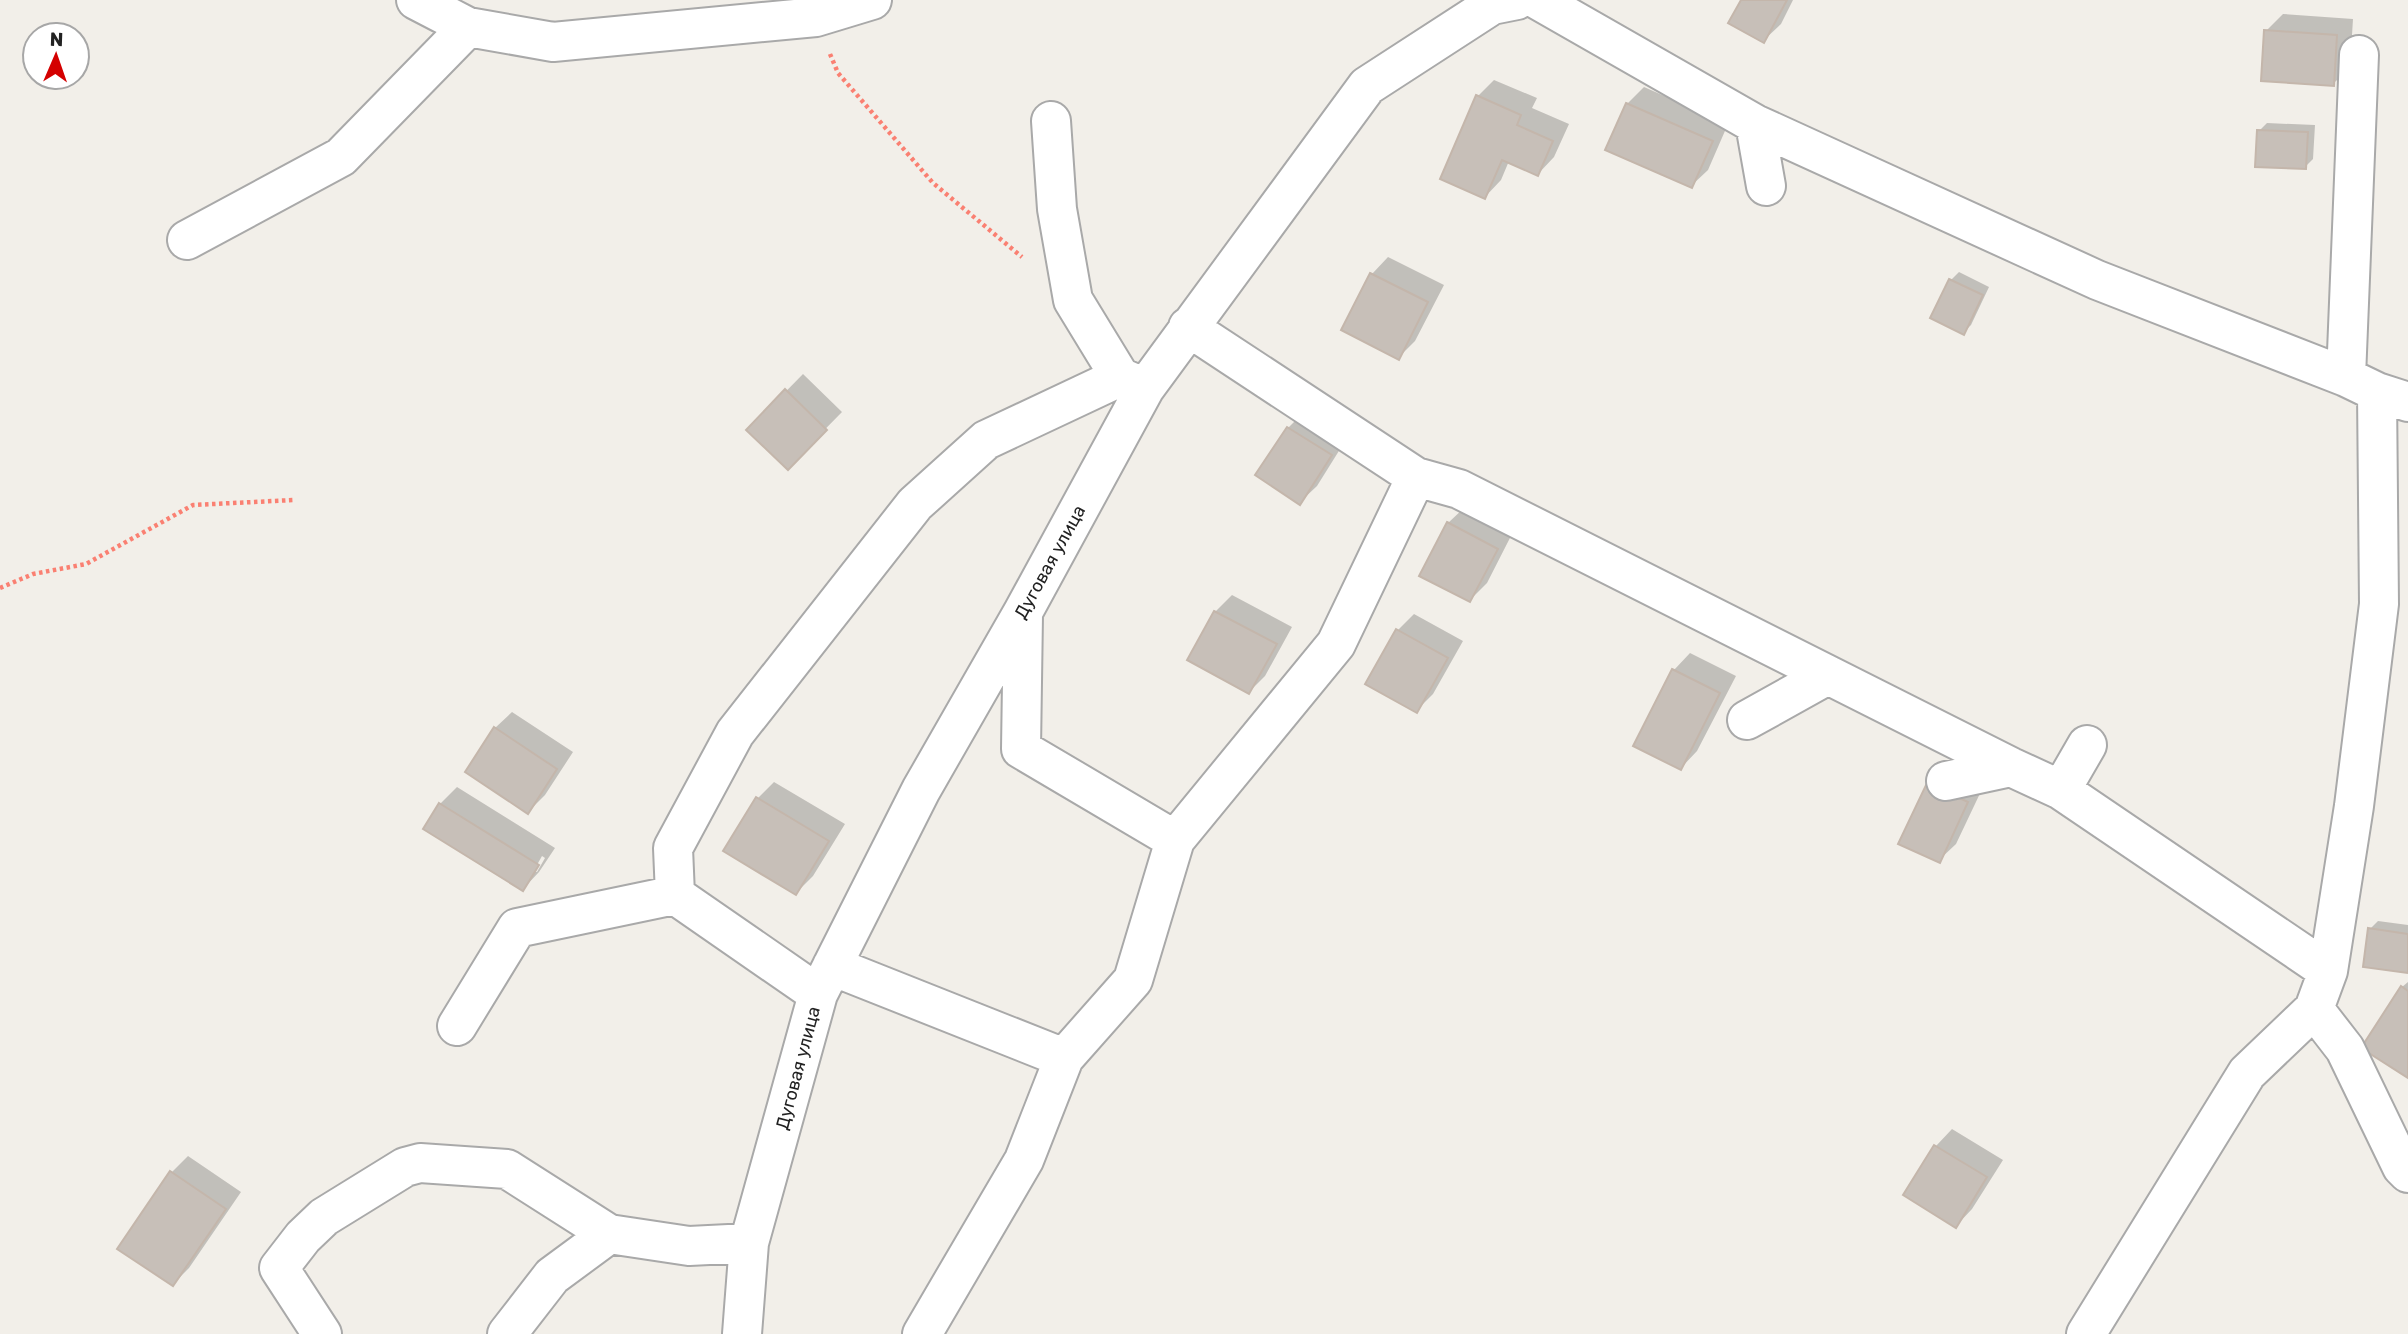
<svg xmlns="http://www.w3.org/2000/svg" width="2408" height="1334" font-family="Rubik,sans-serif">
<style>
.shadow{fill:#0003;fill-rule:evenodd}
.building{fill:#c7bfb8;stroke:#c4b6ab;stroke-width:2}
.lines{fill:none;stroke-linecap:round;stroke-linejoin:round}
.minor-casing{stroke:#a9a9a9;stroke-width:42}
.path{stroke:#fa8072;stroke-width:4.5;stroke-dasharray:3.5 3.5;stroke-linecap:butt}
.minor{stroke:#fff;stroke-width:38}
.labels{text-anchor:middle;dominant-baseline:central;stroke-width:5;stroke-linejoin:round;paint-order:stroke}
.street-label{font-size:18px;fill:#222;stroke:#fff}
</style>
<rect width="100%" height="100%" fill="#f2efe9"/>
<!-- shadow -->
<path class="shadow" d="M1743 0H1793L1781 24 1764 40Z
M2283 14 2353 19 2350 67 2333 84 2266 31Z
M1494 80 1537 98 1532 108 1569 124 1554 157 1538 174 1509 161 1501 180 1485 197 1478 96Z
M1644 87 1728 124 1708 170 1691 186 1627 104Z
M2267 123 2315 125 2313 159 2305 167 2259 131Z
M1388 257 1444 285 1415 341 1399 357 1372 274Z
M1959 272 1989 287 1971 325 1963 333 1932 317 1951 280Z
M803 374 842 412 788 467 748 430Z
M1305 411 1347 438 1317 486 1300 502 1288 428Z
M1465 507 1513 532 1487 583 1470 600 1448 523Z
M1232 595 1292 627 1265 676 1249 692 1189 659 1215 612Z
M1414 614 1463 641 1433 694 1416 711 1398 630Z
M1690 653 1736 676 1697 751 1681 768 1674 670Z
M512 712 573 752 545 795 528 812 495 728Z
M774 782 845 824 813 876 796 893 758 798Z
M1928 784 1984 785 1956 844 1939 860Z
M457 787 555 848 539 872 523 889 440 804ZM542 856 545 858 537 872H533Z
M2378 921 2408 925V971L2370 929Z
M2408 982V1076L2402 987Z
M1952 1129 2003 1160 1972 1209 1956 1226 1905 1195 1936 1146Z
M188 1156 241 1192 189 1268 173 1284 171 1173Z"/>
<!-- building -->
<path class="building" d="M1741 0H1787L1764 43 1728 23Z
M2264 30 2337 35 2334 86 2261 81Z
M1476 95 1521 115 1517 125 1553 141 1538 176 1502 160 1485 199 1440 179Z
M1626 103 1713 141 1692 188 1605 150Z
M2257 130 2308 132 2306 169 2255 167Z
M1370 273 1428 302 1399 360 1341 330Z
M1949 279 1983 295 1964 335 1930 318Z
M785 389 827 430 788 470 746 430Z
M1287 427 1332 455 1300 505 1255 475Z
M1447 522 1498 549 1470 602 1419 576Z
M1214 611 1277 644 1249 694 1187 660Z
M1396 629 1448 658 1417 713 1365 684Z
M1672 669 1720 693 1681 770 1633 746Z
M494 727 557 769 528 814 465 772Z
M1927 783 1968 802 1940 863 1898 844Z
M756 797 829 841 796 895 723 851Z
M439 803 539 865 523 891 423 829Z
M2368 928 2408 934V973L2363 967Z
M2401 986 2408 991V1078L2361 1048Z
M1934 1145 1987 1177 1956 1228 1903 1195Z
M170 1171 226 1209 173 1286 117 1249Z"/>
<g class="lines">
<!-- minor casing -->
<g class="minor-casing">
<path id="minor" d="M416 0 468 27 553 42 816 17 872 0
M1538 0 1755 124 2097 280 2346 377 2377 392 2408 402
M1051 121 1057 209 1073 300 1120 377
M1755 124 1766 186
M187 240 341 157 468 27
M1188 327 1416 477 1459 489 2011 767 2061 790 2328 971
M2346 377 2359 55
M1023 615 1021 749 1175 840
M1747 720 1828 675
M1946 781 2011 767
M2061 790 2087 745
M832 966 1064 1058 1133 980 1175 840 1336 644 1416 477
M818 994 675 895 673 848 735 733 915 504 986 440 1120 377 1145 388
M2314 1009 2345 1049 2402 1167 2408 1173
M457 1026 517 928 675 895
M322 1334 279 1268 303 1237 324 1217 405 1167 420 1163 507 1169 609 1234 689 1246 749 1243
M507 1334 552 1276 609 1234
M742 1334 749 1243 818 994 921 790 1023 612 1145 388 1367 86 1492 5 1517 0
M922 1334 1024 1160 1064 1058
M2086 1334 2247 1073 2314 1009 2328 971 2354 806 2379 604 2377 392"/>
</g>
<!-- path -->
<path class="path" d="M830 54 838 73 933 183 1022 257
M0 588 33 574 86 564 193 505 294 500"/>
<!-- minor -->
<use href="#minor" class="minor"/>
</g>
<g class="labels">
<!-- street labels -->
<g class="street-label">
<text transform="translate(1050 562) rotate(-61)">Дуговая улица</text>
<text transform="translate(798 1068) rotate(-75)">Дуговая улица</text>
</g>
</g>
<!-- north arrow -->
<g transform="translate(56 56) rotate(2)"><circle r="33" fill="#ffffff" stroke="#a7a7a7" stroke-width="2"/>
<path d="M0-5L12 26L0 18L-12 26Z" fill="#d40000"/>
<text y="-10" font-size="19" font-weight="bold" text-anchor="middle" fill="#222222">N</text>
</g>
</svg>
